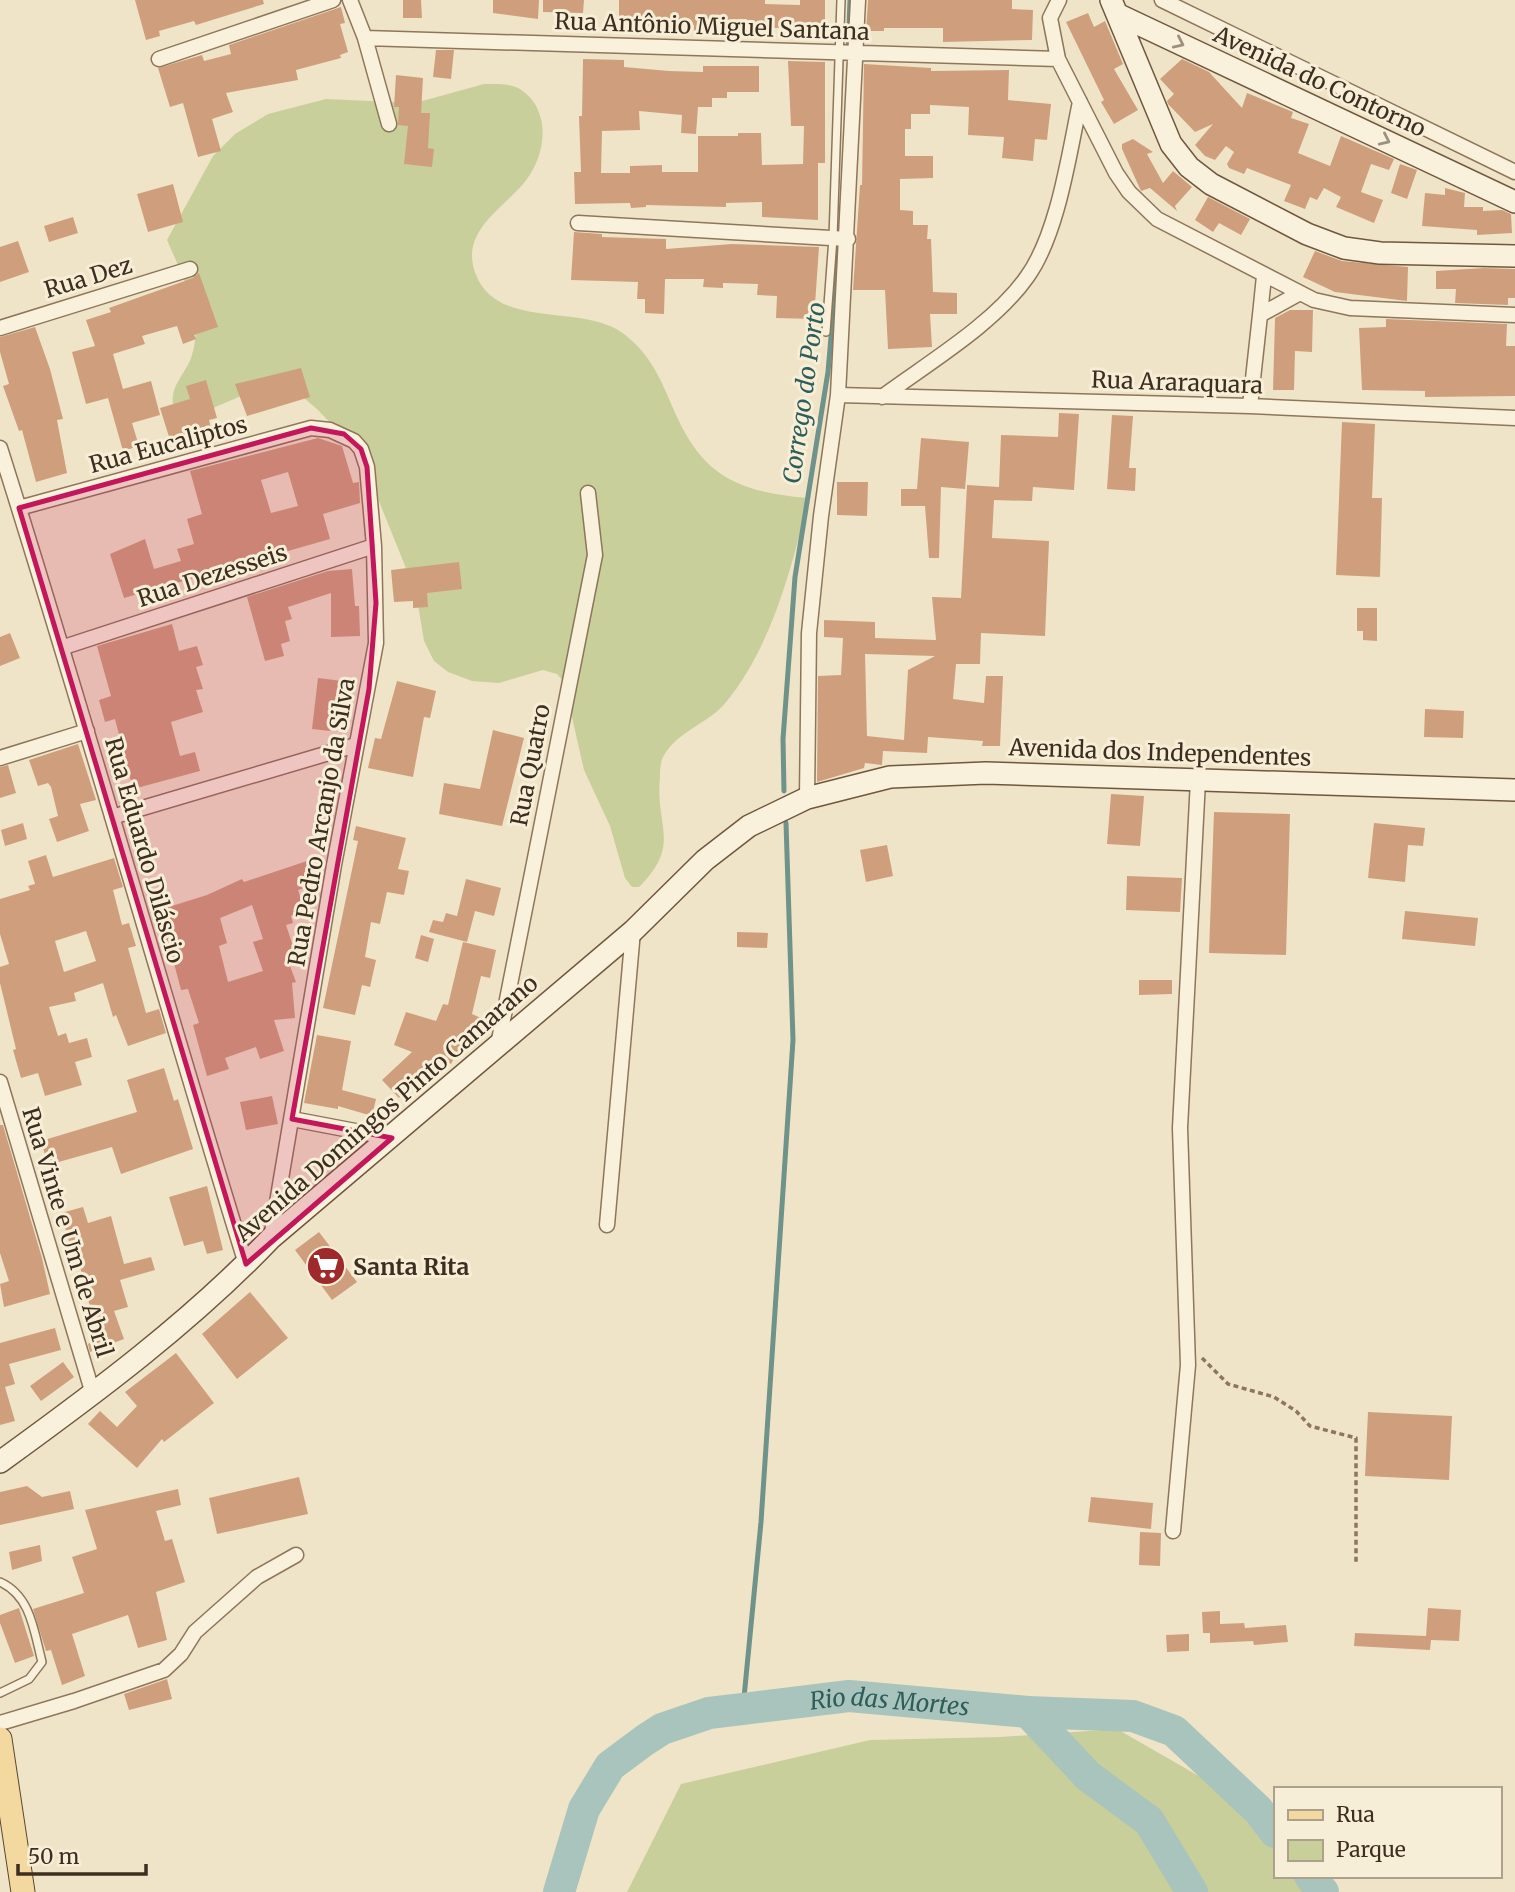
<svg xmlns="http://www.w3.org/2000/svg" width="1515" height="1892" font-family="Merriweather,serif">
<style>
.green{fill:#c9cf9b}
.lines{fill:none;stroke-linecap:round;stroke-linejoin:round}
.stream{stroke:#6f938a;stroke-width:5}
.river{stroke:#a9c4bc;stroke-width:32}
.building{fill:#cf9f7d;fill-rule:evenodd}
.lane-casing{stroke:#8d765c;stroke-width:10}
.street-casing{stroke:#8d765c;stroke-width:17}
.secondary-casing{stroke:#6f573f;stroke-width:24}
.primary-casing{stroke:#5b4430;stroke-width:25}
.path{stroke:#8d765c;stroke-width:3.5;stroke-dasharray:5 3.5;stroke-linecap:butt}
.lane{stroke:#faf1dc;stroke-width:7}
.street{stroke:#faf1dc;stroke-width:14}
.secondary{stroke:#faf1dc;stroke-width:21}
.primary{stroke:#f3d9a0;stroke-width:23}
.oneway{stroke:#9c907e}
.marked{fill:#c2185b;fill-opacity:0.2;stroke:#c2185b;stroke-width:5;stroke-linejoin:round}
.labels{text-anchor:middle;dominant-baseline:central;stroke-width:6;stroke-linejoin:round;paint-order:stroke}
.street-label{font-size:23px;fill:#3d2e20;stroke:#f7eed8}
.poi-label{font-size:23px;font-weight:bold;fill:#3d2e20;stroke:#f7eed8;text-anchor:start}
.water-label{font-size:24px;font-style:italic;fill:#2f5d5a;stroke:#f7eed8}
</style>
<rect width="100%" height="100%" fill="#f0e4c8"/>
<!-- green -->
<path class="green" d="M484 84C496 84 510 83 520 89 551 109 547 152 527 179 508 205 465 227 473 265 489 334 581 301 624 334 651 355 660 378 673 408 702 477 738 492 809 498 792 566 772 646 727 701 709 724 678 730 663 757 660 763 660 771 660 778 655 827 682 844 639 887H632L625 878 610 826 584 770 564 682 557 674 543 670 499 683 472 681 448 672 434 661 424 641 416 593 370 479 347 441 318 410 296 391 257 389 204 412 173 405C170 385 186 374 192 355 204 316 182 275 167 240L213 156 235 134 268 114 326 99 415 103Z
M1117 1729 1258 1810 1275 1832V1876H1310L1323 1892H627L681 1784 870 1740 1000 1737Z"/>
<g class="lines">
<!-- stream -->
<path class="stream" d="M848 53 850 0
M784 791 783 739 795 577 828 372 838 255
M743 1708 761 1522 793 1040 786 823"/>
<!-- river -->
<g class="river">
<path d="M1028 1712 1088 1776 1149 1821 1192 1892"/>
<path d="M1310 1876 1323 1892"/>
<path id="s1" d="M559 1892 584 1809 610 1766 645 1740 662 1729 709 1713 849 1696 1028 1712 1133 1716 1174 1731 1258 1810 1275 1832"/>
</g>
</g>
<!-- building -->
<path class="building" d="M135 0H263L264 4 196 25 194 21 159 31 160 36 146 40Z
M403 0H421L422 18H403Z
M493 0H539L538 19 493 13Z
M543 0H584L583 13 543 12Z
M619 0H765V4L800 5V0H825V26L746 29 747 19 712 20V32H694V25L645 26V19L619 18Z
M868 0H1012V9L1033 10 1032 40 943 42V28H884V31H866Z
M341 7 345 23 340 24 348 52 340 55 341 58 296 70 298 80 226 93 233 112 212 119 221 151 198 157 183 103 170 107 158 68 202 55 204 61 231 54 229 45Z
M1088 13 1094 27 1105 21 1123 64 1114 69 1138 110 1114 124 1101 102 1104 100 1066 22Z
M436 50H454L451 79 433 77Z
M583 59 624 60V67L669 71 703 72V66H759V92H727V98H712V107H698L696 134 681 133 682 115 639 111 640 130 602 131 601 173H630V166L662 165V172H698V136H738V133H761L762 165 803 164 804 126H791L788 61 825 62V163H818V220L762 217V202L726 203V207L646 205V207L631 208 630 203 575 204 574 172H581L579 116H582Z
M1182 59 1209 72 1242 108 1247 93 1293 112 1291 118 1309 124 1298 153 1330 166 1341 136 1394 159 1389 170 1371 164 1361 192 1383 200 1374 223 1336 207 1341 197 1324 188 1317 200 1310 197 1305 209 1284 201 1291 185 1247 168 1244 174 1229 168 1227 164 1234 152 1226 146 1215 160 1205 156 1195 145 1213 124 1195 132 1168 104 1167 101 1174 94 1160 79Z
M864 64 931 68V71L1009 70 1008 100 1051 104 1047 140 1035 139 1033 161 1002 158 1004 137 968 135 969 107 930 105V114H911V129H905V156H933V178L900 179V210L913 211V225H928L927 239H931L933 292 957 293V314H930L932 347 888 349 885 290H853L860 185H862Z
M396 75 423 78 421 113H430L428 148 434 149 432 167 404 164 408 126 398 125 399 107H394Z
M1133 139 1153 152 1147 154 1163 183 1173 171 1192 187 1175 206 1177 211 1150 188 1141 191 1122 149V144Z
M1400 164 1417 170 1407 199 1391 193Z
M173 184 183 222 148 232 137 194Z
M1445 188 1465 193 1464 207H1483V211L1502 210 1511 214 1512 233 1477 235V230L1422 226 1425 193 1445 195Z
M1208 197 1250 219 1241 235 1219 223 1213 232 1195 220Z
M73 217 78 233 49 242 44 226Z
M574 232 602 234V237L666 239V249L732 244 819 247 814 319 776 318 777 296 757 295 758 284 723 283V288L703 287 704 279H665L664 314 645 313V299H637L638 282 571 280Z
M18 241 29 272 0 282V247Z
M1315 251 1342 261 1408 267 1407 301 1335 292 1303 277Z
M1484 268 1515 269V298H1508V305L1455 303 1456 289H1436V271Z
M199 273 218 327 194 335 196 339 183 344 177 326 142 336 145 344 113 354 123 389 151 381 160 415 132 423 139 446 123 451 108 398 86 404 72 352 95 346 86 320 111 312 109 308 193 278Z
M1290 310H1313L1312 352 1295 351 1294 390H1273L1275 318Z
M1386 319 1507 324 1506 346H1515V396L1425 397V391L1362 390 1359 328 1386 327Z
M35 327 50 369 63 419 57 420 67 473 36 482 22 430 19 431 3 386 9 384 0 352V337Z
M301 368 310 397 247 416 235 384Z
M206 380 217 418 209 420 211 428 170 440 160 408 190 399 186 386Z
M1059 413 1079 414 1074 490 1033 487 1032 501 994 500 992 538 1049 541 1045 636 981 633 980 664H956L953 699 984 703 986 676H1003L1000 746H982L983 741 928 737 927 753 883 751 882 765 865 763 864 768 817 782 818 676 841 675 843 638 824 637V620L875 622V638L936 640 932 597 961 598 967 485 999 487 1001 435 1058 437ZM865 654 935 656 908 670 904 740 867 736Z
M1112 415 1133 416 1129 468H1136L1135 491 1107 489Z
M1342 422 1375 424 1372 498H1382L1380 577 1336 575Z
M318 438 342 446 353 483 359 482 360 503 323 514 330 539 124 598 110 554 145 539 154 569 181 561 177 549 194 544 187 519 202 514 190 471ZM288 472 298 506 271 513 261 480Z
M921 438 969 442 965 489 941 487 939 558H929L925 506H901V489H917Z
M837 482H868L867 516 837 515Z
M459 562 462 589 427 593 428 607 413 608V601L394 602 391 570Z
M352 569 355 606H359L360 636 331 637V593L288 607 292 619 285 621 290 641 281 644 284 656 265 661 247 597 328 571Z
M1357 608H1377V641L1363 640V631H1357Z
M172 624 179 651 197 646 203 665 196 667 203 689 196 690 203 712 171 722 180 756 195 752 200 771 133 789 115 719 105 722 99 700 111 696 97 646Z
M10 633 20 658 0 666V637Z
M318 678 350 682 347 713 332 712 330 731 312 729Z
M397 681 436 691 430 718 424 717 413 777 368 768 375 738 381 739Z
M1425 709 1464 711 1463 738 1424 737Z
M493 730 524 738 502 826 439 814 444 783 480 789Z
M78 744 96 800 80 804 89 831 57 842 49 819 58 816 51 787 48 783 38 786 29 760Z
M8 765 16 793 0 798V767Z
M1111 794 1144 796 1140 846 1107 844Z
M1214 812 1290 814 1286 955 1209 953Z
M23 823 27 839 5 846 1 830Z
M1374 823 1425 828 1423 846 1408 845 1405 882 1368 878Z
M356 826 406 838 398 869 409 871 404 895 387 892 380 924 371 922 365 957 376 960 370 987 362 985 355 1015 323 1008 358 841 353 840Z
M887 845 893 876 866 882 860 850Z
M46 855 53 877 114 858 123 887 113 890 122 925 129 923 136 946 128 948 146 1013 159 1009 166 1033 128 1046 116 1015 113 1017 103 983 74 993 76 1001 49 1007 58 1036 66 1033 69 1043 87 1038 92 1057 75 1062 82 1085 45 1096 38 1073 21 1078 13 1050 16 1049 0 983V967L9 964 0 934V899L30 890 28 886 35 884 28 861ZM86 931 96 961 64 972 55 941Z
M310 860 318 884 298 890 305 911 291 916 293 923 286 925 296 955 287 958 296 982 292 983 295 1018 274 1020 284 1051 260 1059 256 1047 225 1058 229 1069 207 1076 193 1025 199 1023 188 989 181 990 170 948 167 949 162 936 166 934 159 910 207 895 242 879 244 882ZM252 905 263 939 253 942 263 971 228 982 219 946 227 943 220 918Z
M1127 876 1182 878 1180 912 1126 910Z
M466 879 501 888 494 916 475 911 467 942 429 932 433 920 443 922 446 913 457 916Z
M1405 911 1478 918 1475 946 1402 939Z
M737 932 768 933 767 948 737 947Z
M421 935 434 939 428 962 415 958Z
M463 942 496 950 490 978 481 976 472 1014 481 1018 471 1045 463 1041 451 1064 441 1059 399 1098 382 1080 412 1052 394 1045 406 1012 436 1021 443 1004 448 1005Z
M1139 980H1172V994L1139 995Z
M317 1035 351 1041 342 1090 376 1099 372 1116 338 1106V1109L304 1103Z
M164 1068 174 1101 178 1099 193 1149 121 1174 112 1147 48 1165 41 1141 137 1112 127 1080Z
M272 1096 278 1124 246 1130 240 1102Z
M0 1125H3L42 1258 50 1294 4 1307 0 1284 9 1281 0 1253Z
M207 1186 223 1250 207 1254 203 1241 184 1246 169 1197Z
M83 1207 88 1223 111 1216 124 1264 151 1257 155 1270 120 1280 128 1307 114 1311 124 1339 90 1352 88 1344 97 1338 94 1323 77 1255 73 1256 61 1213Z
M319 1232 357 1282 332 1300 295 1250Z
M250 1292 288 1338 237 1379 202 1334Z
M55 1328 61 1350 9 1364 15 1384 5 1387 15 1421 0 1425V1343Z
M176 1353 214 1403 164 1442 162 1439 137 1468 88 1424 100 1411 117 1427 137 1406 125 1392Z
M63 1362 74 1377 41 1401 30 1386Z
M1368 1412 1452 1416 1449 1480 1365 1476Z
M299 1477 308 1514 217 1534 209 1498Z
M27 1486 42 1497 70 1491 74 1509 0 1525V1492Z
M178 1489 181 1505 156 1511 165 1541 172 1539 185 1582 156 1592 167 1640 138 1648 128 1615 72 1634 85 1676 62 1685 51 1650 46 1651 33 1609 84 1593 72 1557 97 1549 85 1510Z
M1091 1497 1153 1503 1151 1529 1088 1522Z
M1140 1532 1161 1533 1160 1566 1139 1565Z
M40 1545 42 1561 12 1570 9 1552Z
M19 1608 34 1656 15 1663 0 1623V1615Z
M1428 1608 1461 1610 1459 1641 1431 1640 1430 1650 1354 1646 1355 1633 1426 1636Z
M1220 1611V1624L1244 1623 1245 1628 1286 1625 1288 1642 1254 1645 1253 1641 1210 1643V1633H1203L1202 1612Z
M1189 1634V1651L1167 1652 1166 1635Z
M167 1679 172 1699 129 1710 124 1694Z"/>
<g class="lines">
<!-- lane casing -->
<g class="lane-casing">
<path id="lane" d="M826 332 833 238 841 0
M0 1582C31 1596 34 1631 42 1662L29 1679 0 1693"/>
</g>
<!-- street casing -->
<g class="street-casing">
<path id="street" d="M350 0 365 38 389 124
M1059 0 1050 18 1058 59 1116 173 1129 192 1157 219 1314 300 1350 308 1515 315
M1162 0 1515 172
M365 38 1058 59
M159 59 333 0
M578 223 848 239
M1264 276 1260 315 1298 294
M0 328 190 269
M838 395 1250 406 1515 418
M882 397C928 363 994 324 1027 277 1058 234 1069 154 1080 102
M1250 406 1260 315
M0 448C86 719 162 993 246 1264
M19 508 311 428 330 430 354 441 361 449 367 467 374 546 376 643 334 865 271 1238
M64 647 374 546
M0 758 87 731
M807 798 809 633 821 516 838 395 858 0
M112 817 356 745
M498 1045 595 555 588 493
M0 1082 93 1394
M292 1119 392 1138
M607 1225 633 931
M1173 1531 1188 1365 1180 1128 1198 780
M0 1723 74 1701 164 1670 181 1654 195 1632 257 1577 296 1555"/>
</g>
<!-- secondary casing -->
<g class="secondary-casing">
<path id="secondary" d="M1111 0 1171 144 1189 167 1211 184 1307 234 1344 248 1380 253 1515 256
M1117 14 1515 202
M0 1462C94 1394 191 1322 271 1238L633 931 705 860 749 826 807 798 890 777 986 773 1515 790"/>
</g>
<!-- primary casing -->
<g class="primary-casing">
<path id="primary" d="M0 1739 23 1892"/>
</g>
<!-- path -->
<path class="path" d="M1202 1358 1228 1384 1274 1397 1296 1411 1310 1426 1356 1438V1562"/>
<!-- lane -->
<use href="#lane" class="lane"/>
<!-- street -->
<use href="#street" class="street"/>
<!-- secondary -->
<use href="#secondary" class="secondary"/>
<!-- primary -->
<use href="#primary" class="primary"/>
</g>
<!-- one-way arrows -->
<defs><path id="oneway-chevron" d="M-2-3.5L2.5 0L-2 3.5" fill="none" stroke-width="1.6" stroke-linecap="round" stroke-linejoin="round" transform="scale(1.75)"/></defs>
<g class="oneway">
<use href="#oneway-chevron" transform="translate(1179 43) rotate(25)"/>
<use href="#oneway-chevron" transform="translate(1385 140) rotate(25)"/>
</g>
<!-- marked area -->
<path class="marked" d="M311 428 344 434 361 449 367 467 376 603 369 689 292 1119 392 1138 246 1264 19 508Z"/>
<!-- icons -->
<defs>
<g id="supermarket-disc" transform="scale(2.0125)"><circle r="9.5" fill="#9e2a2b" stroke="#f7eed8"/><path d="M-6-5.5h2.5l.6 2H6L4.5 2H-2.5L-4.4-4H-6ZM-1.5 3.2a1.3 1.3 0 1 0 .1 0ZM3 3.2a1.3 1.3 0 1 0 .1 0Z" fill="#fff"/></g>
</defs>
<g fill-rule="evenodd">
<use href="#supermarket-disc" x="326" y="1266"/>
</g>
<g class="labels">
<!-- street labels -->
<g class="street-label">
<text transform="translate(712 26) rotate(2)">Rua Antônio Miguel Santana</text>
<text transform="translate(1320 81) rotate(25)">Avenida do Contorno</text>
<text transform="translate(88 277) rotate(-17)">Rua Dez</text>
<text transform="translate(1177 382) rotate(2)">Rua Araraquara</text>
<text transform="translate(168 444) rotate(-15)">Rua Eucaliptos</text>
<text transform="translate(212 575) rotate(-18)">Rua Dezesseis</text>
<text transform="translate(1160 752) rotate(2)">Avenida dos Independentes</text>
<text transform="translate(530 765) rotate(-79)">Rua Quatro</text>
<text transform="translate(321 822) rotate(-80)">Rua Pedro Arcanjo da Silva</text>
<text transform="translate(145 850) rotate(74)">Rua Eduardo Diláscio</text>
<text transform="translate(386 1108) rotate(-41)">Avenida Domingos Pinto Camarano</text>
<text transform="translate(68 1232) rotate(73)">Rua Vinte e Um de Abril</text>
</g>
<!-- poi labels -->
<g class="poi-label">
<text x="353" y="1266">Santa Rita</text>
</g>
<!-- water labels -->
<g class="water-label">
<text transform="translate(804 393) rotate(-82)">Corrego do Porto</text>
<text stroke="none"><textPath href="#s1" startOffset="432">Rio das Mortes</textPath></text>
</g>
</g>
<!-- legend -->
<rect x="1274" y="1787" width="228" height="91" fill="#f7eed8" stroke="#ada18e" stroke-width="2"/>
<rect x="1288" y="1810" width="35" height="10" fill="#f3d9a0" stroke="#ada18e" stroke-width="2"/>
<text x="1336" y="1822" font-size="21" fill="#3d2e20">Rua</text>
<rect x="1288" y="1840" width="35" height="21" fill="#c9cf9b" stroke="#ada18e" stroke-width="2"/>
<text x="1336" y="1857" font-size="21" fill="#3d2e20">Parque</text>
<!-- scale -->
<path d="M18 1864v10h128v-10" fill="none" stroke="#3d2e20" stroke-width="3.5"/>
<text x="28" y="1864" font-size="21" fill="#3d2e20" stroke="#f7eed8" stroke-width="5" paint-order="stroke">50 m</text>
</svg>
